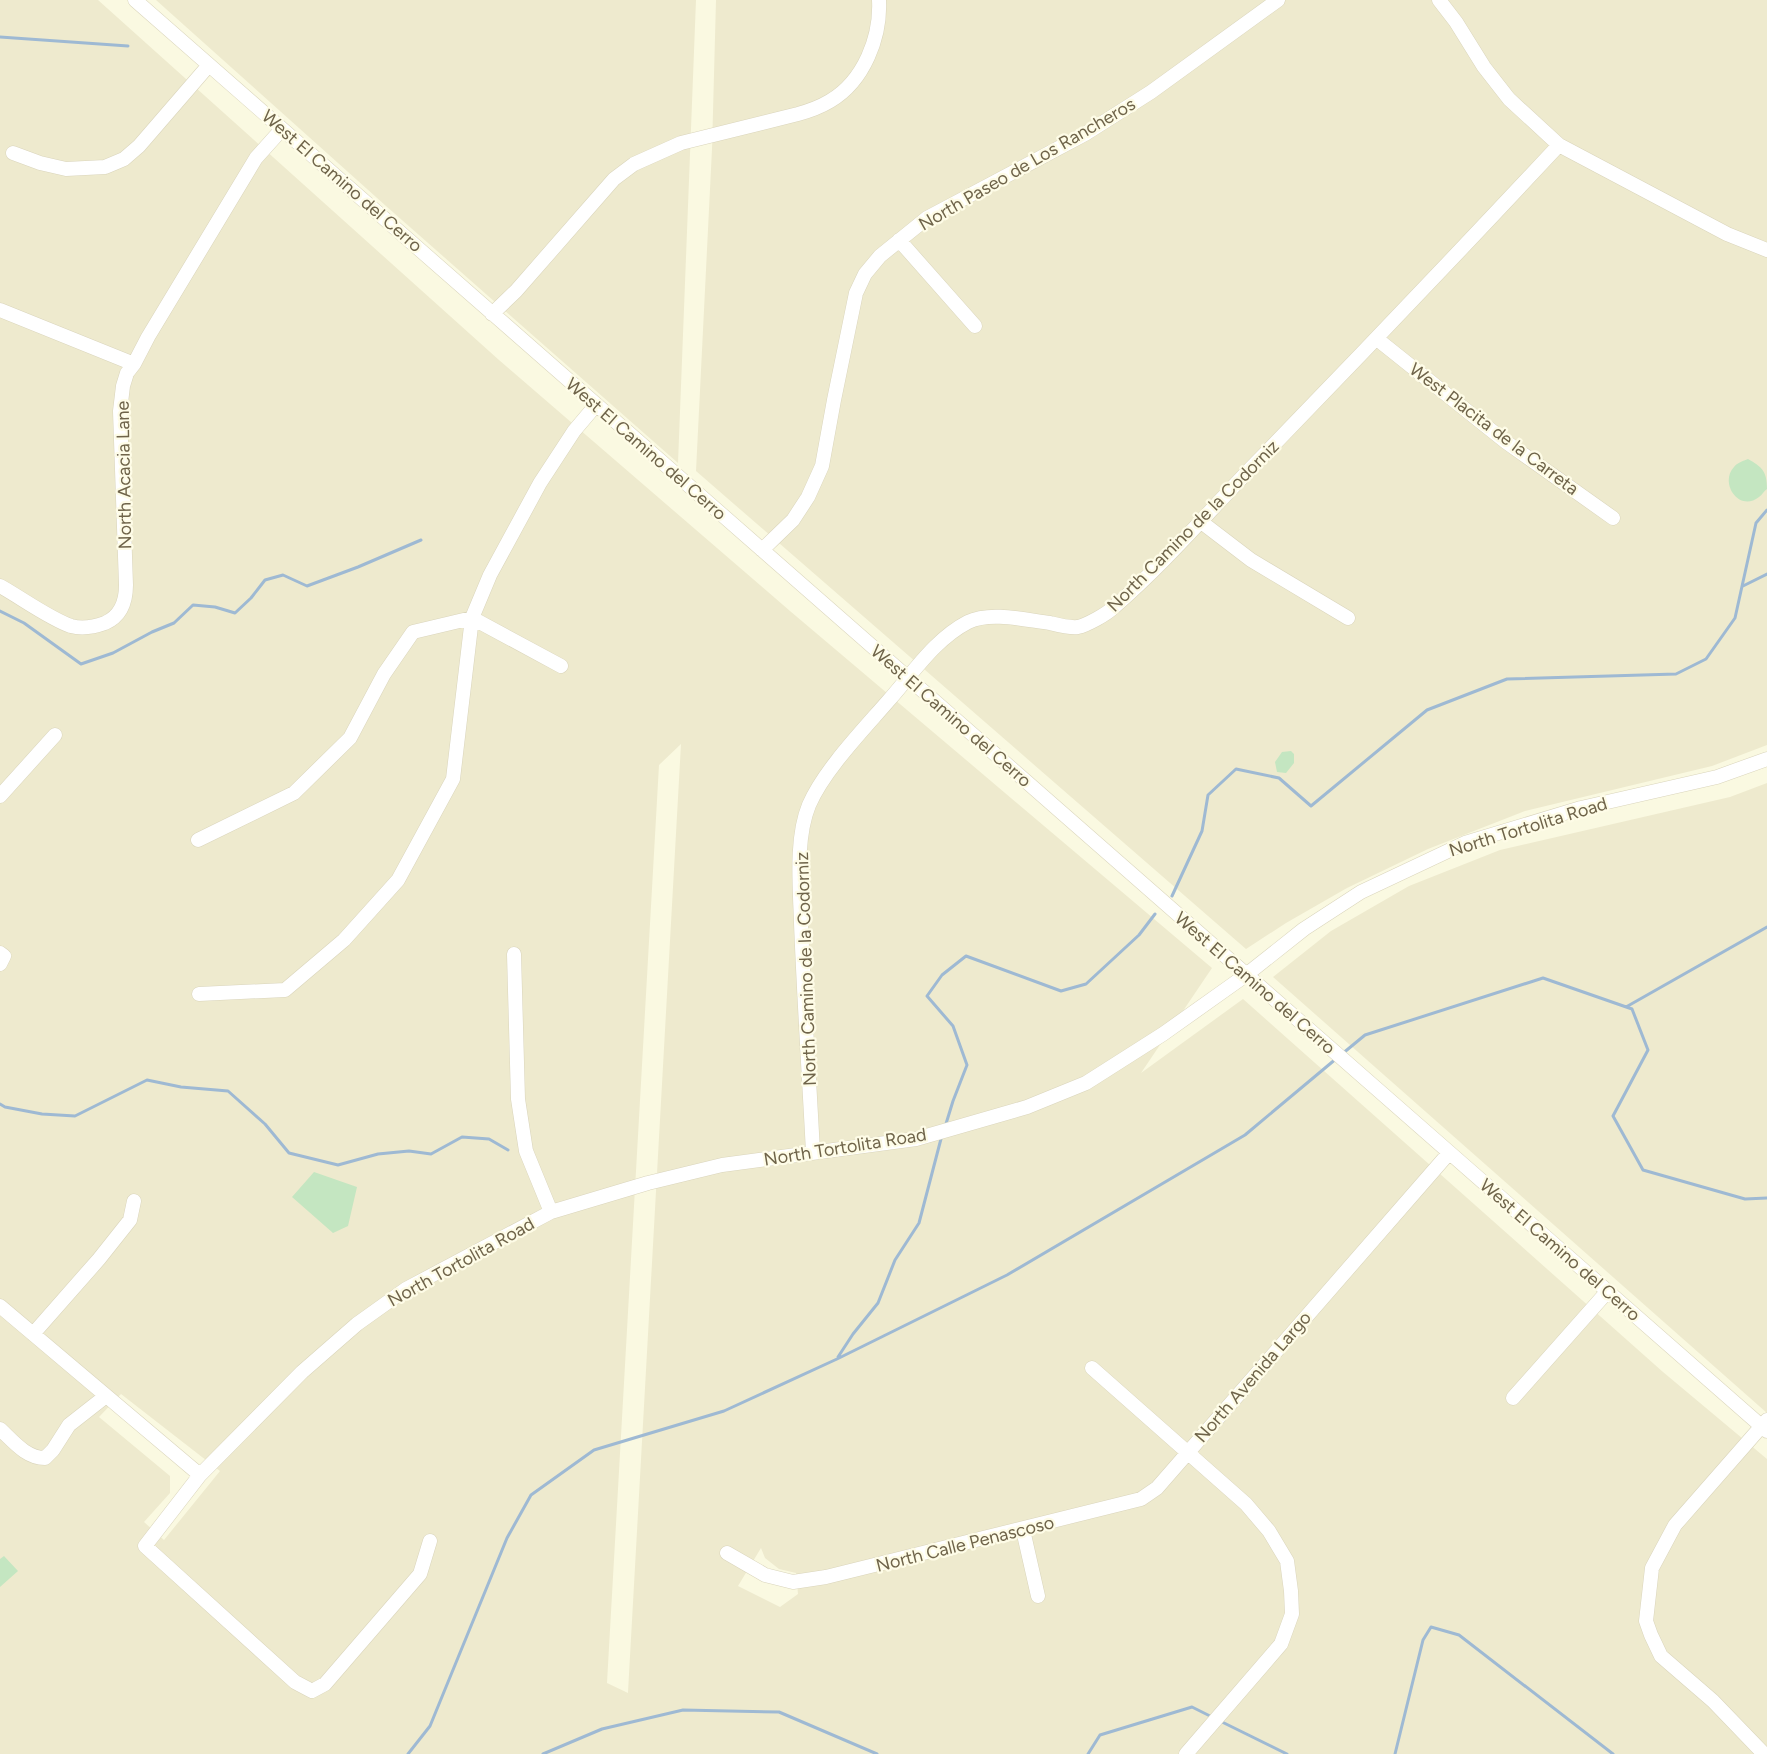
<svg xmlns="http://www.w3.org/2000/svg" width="1767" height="1754" font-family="Figtree,sans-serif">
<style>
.residential{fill:#eeeace;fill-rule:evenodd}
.park{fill:#c4e6c1}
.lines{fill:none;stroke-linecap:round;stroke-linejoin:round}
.stream{stroke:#9eb9d3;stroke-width:3}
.minor-casing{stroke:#dad5bc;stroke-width:15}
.minor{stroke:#fff;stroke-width:14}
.labels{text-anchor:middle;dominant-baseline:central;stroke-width:4.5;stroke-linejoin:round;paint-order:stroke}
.street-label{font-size:18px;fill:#6f644a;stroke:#fefce7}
</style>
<rect width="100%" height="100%" fill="#faf9e1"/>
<!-- residential -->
<path class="residential" d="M0 0H98L499 360 790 611 1212 968 1141 1073 1243 999 1663 1372 1767 1459V1754H0ZM681 744 628 1692V1693L607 1683 659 765ZM121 1394 220 1471 164 1540 144 1522 170 1493V1476L99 1417ZM761 1548 765 1558 779 1569 796 1573 798 1594 780 1607 738 1586Z
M156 0H696L678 463 386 206Z
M716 0H1767V745L1712 766 1525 811 1428 849 1347 888 1286 923 1246 949 696 471 712 149Z
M1767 783V1413L1273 977 1331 931 1409 886 1500 850 1730 797Z"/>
<!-- park -->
<path class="park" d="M1748 459C1762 467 1767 471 1767 489 1764 491 1762 495 1759 497 1739 513 1719 483 1734 467 1737 463 1743 461 1748 459Z
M1291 751 1294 754V763L1286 773 1277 772 1275 762 1282 752Z
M314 1172 357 1187 348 1226 333 1233 292 1197Z
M4 1556 18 1571 0 1587V1559Z"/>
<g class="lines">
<!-- stream -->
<path class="stream" d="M0 37 128 46
M1743 586 1767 574
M0 611 24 623 81 664 113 653 152 632 174 623 193 605 215 607 235 613 251 598 265 580 283 575 307 586 358 567 421 540
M1172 896 1202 831 1208 795 1236 769 1279 778 1311 806 1427 710 1507 679 1676 674 1706 659 1735 618 1756 523 1767 510
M1626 1007 1767 927
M1342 1054 1365 1035 1543 978 1632 1009 1648 1050 1613 1116 1643 1170 1745 1199 1767 1198
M0 1104 5 1107 42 1114 75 1116 147 1080 181 1087 228 1091 265 1124 289 1153 338 1165 378 1154 409 1151 431 1154 462 1137 489 1139 508 1150
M945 1127 953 1101 967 1065 953 1026 927 996 942 975 966 956 1061 991 1086 984 1139 935 1155 914
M838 1357 853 1334 878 1303 895 1260 919 1223 942 1135
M1220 1721 1287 1754
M408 1754 430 1726 507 1538 531 1495 594 1450 724 1411 837 1359 1007 1275 1245 1135 1337 1058
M543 1754 602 1729 683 1710 779 1712 877 1754
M1088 1754 1100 1735 1192 1707 1212 1717
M1395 1754 1423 1640 1431 1627 1459 1635 1613 1754"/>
<!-- minor casing -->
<g class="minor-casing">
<path id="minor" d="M135 0 1767 1431
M1439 0 1456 22 1484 67 1509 99 1559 145 1727 234 1767 250
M13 153 40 163 66 169 105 167 124 159 139 146 209 65
M899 240 975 326
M0 310 134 364
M492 314 516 291 614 179 634 164 681 143 798 114C809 111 820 107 830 101 864 81 881 37 879 0
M1377 339 1506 442 1613 518
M1200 521 1251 560 1348 618
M762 550 793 520 808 497 822 466 834 400 856 293 865 274 880 256 927 218 1085 134 1151 92 1278 0
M0 586C20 597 50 619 71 626 82 629 94 627 105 623 121 616 126 601 126 585L120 411 123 386 127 373 134 364 148 337 256 158 282 129
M0 796 55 735
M198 840 294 793 350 738 384 674 413 632 472 618 561 666
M0 953 4 956 0 964
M514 954 518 1099 526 1151 551 1212
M199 994 285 990 344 940 398 880 453 779 472 618 490 575 540 483 574 431 596 405
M813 1152C809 1076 804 999 801 923 800 887 795 839 809 805 824 770 864 729 889 700 913 673 935 639 968 622 990 611 1026 620 1050 623 1058 625 1069 628 1078 627 1087 625 1107 614 1114 607 1165 563 1209 511 1256 463 1358 358 1459 252 1559 145
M0 1306 200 1475
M33 1334 99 1259 130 1220 134 1201
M1092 1368 1246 1504 1269 1531 1287 1561 1291 1591 1292 1614 1281 1644 1186 1754
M1513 1398 1607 1292
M0 1429C13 1441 26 1458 45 1458L53 1450 69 1425 106 1396
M1023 1530 1038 1596
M430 1541 420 1574 325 1684 312 1691 295 1682 145 1546 200 1475 302 1372 357 1324 406 1289 551 1212 648 1183 722 1165 916 1139 1027 1107 1086 1083 1163 1034 1246 975 1304 929 1361 892 1465 843 1581 808 1717 777 1767 759
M727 1553 765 1575 793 1582 826 1577 1141 1499 1157 1488 1449 1153
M1764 1754 1713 1701 1661 1656 1651 1635 1646 1621 1652 1568 1675 1525 1767 1420"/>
</g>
<!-- minor -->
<use href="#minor" class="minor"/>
</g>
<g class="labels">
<!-- street labels -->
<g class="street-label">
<text transform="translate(1027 164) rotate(-30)">North Paseo de Los Rancheros</text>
<text transform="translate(342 181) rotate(41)">West El Camino del Cerro</text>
<text transform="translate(1494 429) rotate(37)">West Placita de la Carreta</text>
<text transform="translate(646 449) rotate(41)">West El Camino del Cerro</text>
<text transform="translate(124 475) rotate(-91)">North Acacia Lane</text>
<text transform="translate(1193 526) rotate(-45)">North Camino de la Codorniz</text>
<text transform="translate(951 716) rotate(41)">West El Camino del Cerro</text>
<text transform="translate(1528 827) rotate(-17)">North Tortolita Road</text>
<text transform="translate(806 969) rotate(-92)">North Camino de la Codorniz</text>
<text transform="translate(1255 983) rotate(41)">West El Camino del Cerro</text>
<text transform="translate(845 1147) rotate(-9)">North Tortolita Road</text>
<text transform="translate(1560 1250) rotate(41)">West El Camino del Cerro</text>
<text transform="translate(461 1262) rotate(-29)">North Tortolita Road</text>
<text transform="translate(1253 1377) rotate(-49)">North Avenida Largo</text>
<text transform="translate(965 1544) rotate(-14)">North Calle Penascoso</text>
</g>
</g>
</svg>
